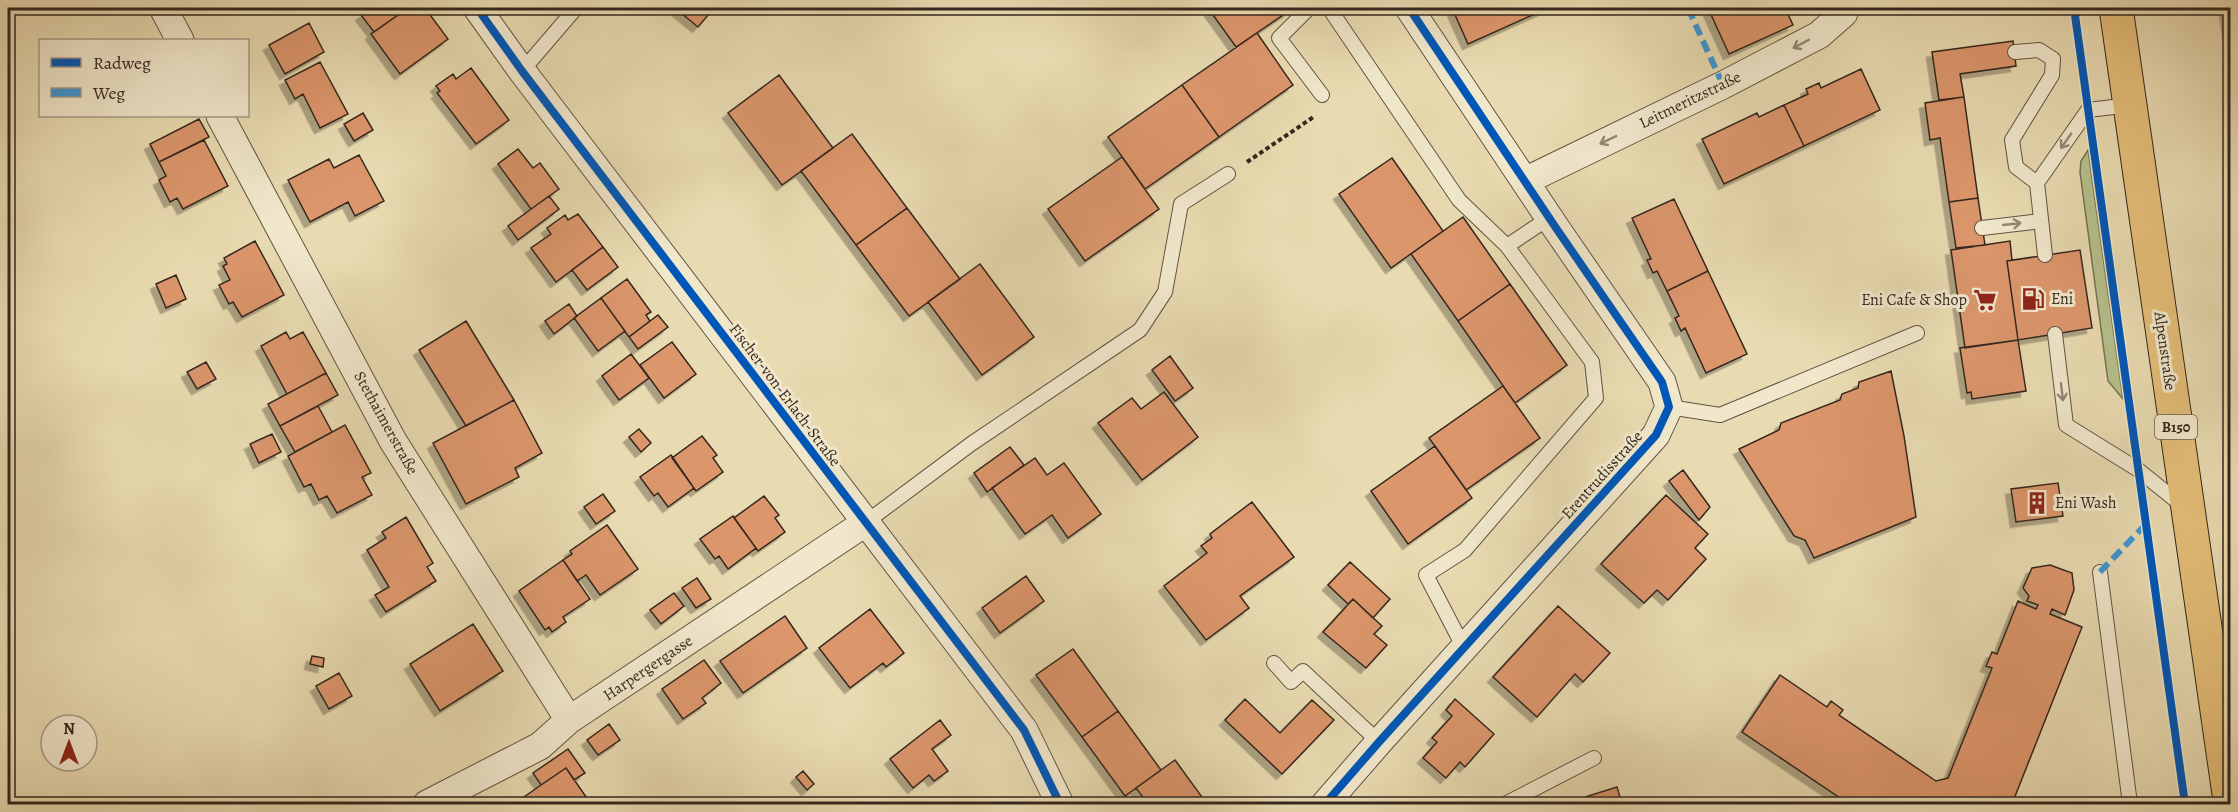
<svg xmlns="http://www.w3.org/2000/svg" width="2238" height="812" font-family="Alegreya,serif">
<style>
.green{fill:#b6c08c;stroke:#757456;stroke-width:1.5}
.building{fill:#dc966c;stroke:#34271f;stroke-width:1.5;filter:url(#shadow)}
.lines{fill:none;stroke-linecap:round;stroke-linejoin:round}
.lane-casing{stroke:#615444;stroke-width:16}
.street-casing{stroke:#615444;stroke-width:29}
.primary-casing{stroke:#34271f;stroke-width:35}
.path{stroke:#34271f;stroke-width:4;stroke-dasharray:4.5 3;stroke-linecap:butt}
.lane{stroke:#f1e8cc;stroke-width:14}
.street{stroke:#f1e8cc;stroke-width:27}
.primary{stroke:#e4be78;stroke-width:33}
.quiet{stroke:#3d96d5;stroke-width:6;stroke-dasharray:12 6;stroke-linecap:butt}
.cycleway-casing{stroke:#f1e8cc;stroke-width:11}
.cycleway{stroke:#0057b8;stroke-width:8}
.oneway{stroke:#928876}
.labels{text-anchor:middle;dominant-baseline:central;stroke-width:6;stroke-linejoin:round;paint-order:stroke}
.shield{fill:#f1e8cc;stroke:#6d6153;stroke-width:1.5}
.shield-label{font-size:15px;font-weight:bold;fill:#34271f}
.street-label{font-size:16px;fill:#34271f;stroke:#f1e8cc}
.poi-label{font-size:16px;fill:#34271f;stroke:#f1e8cc;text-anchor:start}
</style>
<defs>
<filter id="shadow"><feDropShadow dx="-5.5" dy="5.5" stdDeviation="0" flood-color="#0004"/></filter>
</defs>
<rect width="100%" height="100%" fill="#e9dbb1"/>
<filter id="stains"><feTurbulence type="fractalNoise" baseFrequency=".00333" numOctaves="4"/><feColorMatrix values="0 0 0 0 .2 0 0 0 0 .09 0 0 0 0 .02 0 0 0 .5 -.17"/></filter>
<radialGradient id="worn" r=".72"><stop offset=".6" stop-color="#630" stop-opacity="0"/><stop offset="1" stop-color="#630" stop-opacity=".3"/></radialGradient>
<!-- green -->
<path class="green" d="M2088 150 2123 399 2108 381 2080 172 2081 161Z"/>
<!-- building -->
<path class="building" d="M372 8H408L374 32 361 15Z
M408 8H425L448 39 400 74 371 34Z
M675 8H714L698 27Z
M1208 8H1287L1289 11 1236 47Z
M1452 8H1548L1468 44Z
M1708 8H1785L1793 25 1729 54Z
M2225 8H2230V40L2229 39Z
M309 23 324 52 285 74 269 45Z
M1257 33 1293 85 1219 137 1182 85Z
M2013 41 2016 66 1960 74 1964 97 1939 100 1932 52Z
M320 62 348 114 320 128 303 94 295 99 285 80Z
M471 68 509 120 476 144 437 93 440 91 436 86 453 74 456 79Z
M1861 69 1880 110 1804 146 1784 105 1808 94 1806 89 1819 83 1821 88Z
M779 75 833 148 782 185 728 113Z
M1182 85 1219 137 1145 189 1108 137Z
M1964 97 1978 198 1949 202 1940 138 1930 140 1925 103Z
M1784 105 1804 146 1724 184 1702 139 1757 113 1759 117Z
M363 113 373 130 354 141 344 124Z
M199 119 209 137 159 162 150 144Z
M852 134 907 208 856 245 801 171Z
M204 140 228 186 183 209 177 198 170 202 159 180 166 176 159 162Z
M518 149 533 168 540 163 559 189 531 209 498 164Z
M359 155 384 201 355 216 348 202 310 222 288 180 329 159 334 168Z
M1122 157 1159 209 1085 261 1048 209Z
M1392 158 1443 231 1391 268 1339 194Z
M549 196 559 209 518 240 508 226Z
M1978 198 1985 245 1956 248 1949 202Z
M1674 199 1708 271 1667 291 1657 271 1653 273 1647 260 1651 259 1632 218Z
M907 208 960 279 909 316 856 245Z
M578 214 603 247 556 282 531 248 551 234 547 228 565 215 568 220Z
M1463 217 1510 284 1458 321 1411 254Z
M255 241 284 295 242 317 233 302 229 304 219 285 230 280 223 266 227 264 224 258Z
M2010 241 2012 260 2007 261 2018 340 1965 348 1951 250Z
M603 247 618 267 587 290 572 270Z
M2080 250 2092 328 2018 340 2007 261Z
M980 264 1034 337 982 375 928 302Z
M1708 271 1747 354 1706 373 1685 328 1681 331 1675 318 1679 316 1667 291Z
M176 275 186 299 166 308 156 284Z
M627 279 651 312 646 315 650 321 629 337 601 298Z
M1510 284 1567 365 1515 403 1458 321Z
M601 298 625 331 598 351 574 318Z
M569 304 577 316 554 334 545 321Z
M658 315 668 327 638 349 629 337Z
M466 321 514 400 466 426 419 350Z
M286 332 290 339 303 332 326 373 287 394 261 346Z
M2018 340 2026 391 1972 399 1971 392 1967 393 1960 348Z
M672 342 696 374 664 398 640 365Z
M631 354 649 378 619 400 602 376Z
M1170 356 1193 388 1175 401 1152 370Z
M206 362 216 379 197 389 187 372Z
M1891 371 1904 436 1916 517 1814 558 1805 540 1794 536 1739 449 1779 430 1781 423 1840 400 1842 394 1858 388 1859 382Z
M326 373 338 395 280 426 268 404Z
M1503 386 1540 438 1466 490 1429 438Z
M1164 392 1198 437 1142 480 1098 423 1132 398 1141 409Z
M514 400 542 453 515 468 519 477 466 504 433 443Z
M318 406 332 432 295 452 280 426Z
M345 425 371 473 362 477 372 495 337 513 327 496 319 500 311 484 304 487 288 456Z
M639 429 651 443 641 452 629 437Z
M272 434 281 452 259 463 250 444Z
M702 436 717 455 713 458 723 472 696 491 672 458Z
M1435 446 1472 498 1408 544 1371 491Z
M1010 447 1024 465 987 492 974 473Z
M671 455 694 488 668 507 658 493 654 496 640 477Z
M1035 458 1047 475 1064 463 1101 514 1068 538 1052 515 1025 534 992 488Z
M1683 470 1710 507 1699 520 1669 481Z
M2058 483 2063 516 2016 522 2011 489Z
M603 494 615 511 596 524 584 507Z
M1666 495 1708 534 1695 548 1706 559 1668 600 1657 590 1644 603 1601 564Z
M764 496 779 515 775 518 785 532 758 551 734 518Z
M1252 502 1294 557 1240 596 1249 608 1206 640 1164 586 1207 553 1201 546 1212 538 1210 534Z
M733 516 756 548 728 569 719 556 715 559 700 539Z
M406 517 433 563 427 567 436 581 386 612 375 595 389 587 367 550 386 538 382 532Z
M607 525 638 569 600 595 586 575 577 581 563 560 572 554 570 551Z
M563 560 590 599 563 617 566 622 552 632 549 627 545 630 519 591Z
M1350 562 1390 599 1373 618 1353 599 1348 604 1328 585Z
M2050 565 2072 573 2074 590 2065 615 2052 609 2050 614 2082 627 2012 804H1849L1742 732 1780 675 1827 707 1831 701 1843 710 1839 715 1936 781 1948 778 1992 668 1986 666 1992 652 1997 654 2018 601 2036 609 2038 605 2027 601 2029 596 2023 588 2032 568Z
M1026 576 1044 601 1000 633 982 608Z
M697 578 711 599 696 608 682 588Z
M674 593 684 606 661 624 650 610Z
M1353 599 1382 626 1374 634 1387 645 1366 668 1323 632Z
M1558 606 1610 653 1583 682 1575 674 1537 717 1493 677Z
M870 609 904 653 886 667 883 663 850 688 819 648Z
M785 616 807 648 743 693 720 661Z
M473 624 503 671 440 711 410 664Z
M1073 649 1118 711 1082 737 1036 675Z
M312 656 324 658 323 667 310 664Z
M704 660 721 683 702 698 706 703 683 719 662 689Z
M339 673 352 696 329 709 316 686Z
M1245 699 1280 733 1312 700 1334 720 1282 774 1225 720Z
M1455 699 1494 734 1465 767 1460 762 1446 778 1423 758 1437 742 1432 738 1452 716 1446 710Z
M1118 711 1161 770 1125 796 1082 737Z
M940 720 951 735 932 749 948 771 934 781 929 775 913 788 890 759Z
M609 724 620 740 598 755 587 740Z
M568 749 585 773 574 780 566 768 541 785 533 773Z
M1175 760 1207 804H1148L1136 788Z
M566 768 591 804H514L541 785Z
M803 771 814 784 807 790 796 777Z
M1617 787 1622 804H1563Z"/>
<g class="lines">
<!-- lane casing -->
<g class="lane-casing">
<path id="lane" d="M1309 8 1279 38 1322 95
M1329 8 1459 200 1507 246 1592 362 1596 398 1465 550 1426 575 1464 648
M2015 52 2039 50 2053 59 2052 75 2012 140 2016 167 2037 183
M522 71 576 8
M1982 228 2041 221
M1507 246 1549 218
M2045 255 2037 183 2088 110 2130 105
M2055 334 2066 425 2137 469 2183 506
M1669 407 1720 415 1917 333
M865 523 971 444 1140 330 1165 292 1181 204 1228 174
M2100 572 2130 804
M1274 663 1291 682 1303 671 1379 742
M1505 804 1594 758"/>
</g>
<!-- street casing -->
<g class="street-casing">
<path id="street" d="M163 8 180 40
M477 8 522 71 1024 730 1060 804
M220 116 393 441 569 720
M1525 181 1723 85 1819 35 1844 13 1845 8
M427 804 540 746 569 720 865 523
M1325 804 1379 742 1656 435 1669 407 1662 382 1556 228 1409 8"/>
</g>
<!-- primary casing -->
<g class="primary-casing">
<path id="primary" d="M2116 8 2230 801"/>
</g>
<!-- path -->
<path class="path" d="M1247 162 1315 116"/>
<!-- lane -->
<use href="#lane" class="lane"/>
<!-- street -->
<use href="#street" class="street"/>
<!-- primary -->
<use href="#primary" class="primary"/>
<!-- quiet -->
<path class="quiet" d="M1688 8 1723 85
M2100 572 2146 524"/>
<!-- cycleway casing -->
<g class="cycleway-casing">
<path id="cycleway" d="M477 8 522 71 1024 730 1060 804
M2074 8 2185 804
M1325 804 1379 742 1656 435 1669 407 1662 382 1556 228 1409 8"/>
</g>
<!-- cycleway -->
<use href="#cycleway" class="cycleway"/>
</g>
<!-- one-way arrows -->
<defs><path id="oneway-shaft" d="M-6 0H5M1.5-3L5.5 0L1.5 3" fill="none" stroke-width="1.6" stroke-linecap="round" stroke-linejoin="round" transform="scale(1.5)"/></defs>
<g class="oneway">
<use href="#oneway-shaft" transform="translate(1801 44) rotate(152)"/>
<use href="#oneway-shaft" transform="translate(1608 140) rotate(154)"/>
<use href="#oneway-shaft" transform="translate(2066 141) rotate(125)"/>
<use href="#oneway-shaft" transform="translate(2012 224) rotate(-6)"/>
<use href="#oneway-shaft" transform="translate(2062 392) rotate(83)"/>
</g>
<!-- icons -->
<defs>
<g id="fuel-bare" transform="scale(1.8)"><path d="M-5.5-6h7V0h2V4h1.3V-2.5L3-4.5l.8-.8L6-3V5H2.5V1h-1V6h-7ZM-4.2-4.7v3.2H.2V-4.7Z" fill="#8f2418" stroke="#f1e8cc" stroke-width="2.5" paint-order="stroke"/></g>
<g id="supermarket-bare" transform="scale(1.8)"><path d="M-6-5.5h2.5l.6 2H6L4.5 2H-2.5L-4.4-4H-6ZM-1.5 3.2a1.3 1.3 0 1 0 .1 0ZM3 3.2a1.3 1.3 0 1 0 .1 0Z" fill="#8f2418" stroke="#f1e8cc" stroke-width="2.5" paint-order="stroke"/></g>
<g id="building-bare" transform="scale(1.8)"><path d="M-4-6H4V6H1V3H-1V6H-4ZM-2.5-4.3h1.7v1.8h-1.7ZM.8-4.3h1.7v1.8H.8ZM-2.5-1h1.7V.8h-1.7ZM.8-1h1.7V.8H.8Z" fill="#8f2418" stroke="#f1e8cc" stroke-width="2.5" paint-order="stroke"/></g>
</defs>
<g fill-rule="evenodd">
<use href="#fuel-bare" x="2033" y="299"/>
<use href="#supermarket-bare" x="1985" y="300"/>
<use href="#building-bare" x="2037" y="503"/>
</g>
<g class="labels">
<!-- shield labels -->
<rect class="shield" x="2155" y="415" width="42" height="24" rx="4.5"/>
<g class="shield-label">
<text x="2176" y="427">B150</text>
</g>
<!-- street labels -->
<g class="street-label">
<text transform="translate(1690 100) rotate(-26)">Leitmeritzstraße</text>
<text transform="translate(2165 351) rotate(82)">Alpenstraße</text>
<text transform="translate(785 395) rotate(53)">Fischer-von-Erlach-Straße</text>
<text transform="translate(386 423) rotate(61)">Stethaimerstraße</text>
<text transform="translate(1602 475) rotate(-48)">Erentrudisstraße</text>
<text transform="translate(648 668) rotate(-34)">Harpergergasse</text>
</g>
<!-- poi labels -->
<g class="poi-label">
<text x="2051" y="299">Eni</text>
<text x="1967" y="300" text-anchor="end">Eni Cafe &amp; Shop</text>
<text x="2055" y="503">Eni Wash</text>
</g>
</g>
<!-- margin -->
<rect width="2238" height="812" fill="none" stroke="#e9dbb1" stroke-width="30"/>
<rect x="9" y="9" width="2220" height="794" fill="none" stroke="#34271f" stroke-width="3"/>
<rect x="15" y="15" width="2208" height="782" fill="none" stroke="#34271f" stroke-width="1.5"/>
<!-- legend -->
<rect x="39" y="39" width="210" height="78" fill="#f1e8cc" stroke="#a59b87" stroke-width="1.5"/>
<rect x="51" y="58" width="30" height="9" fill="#0057b8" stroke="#a59b87" stroke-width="1.5"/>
<text x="93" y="69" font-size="18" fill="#34271f">Radweg</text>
<rect x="51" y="88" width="30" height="9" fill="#3d96d5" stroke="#a59b87" stroke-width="1.5"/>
<text x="93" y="99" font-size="18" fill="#34271f">Weg</text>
<!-- north arrow -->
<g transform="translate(69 743)"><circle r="28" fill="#f1e8cc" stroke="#a59b87" stroke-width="1.5"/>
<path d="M0-4.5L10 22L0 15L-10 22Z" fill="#8f2418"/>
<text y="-9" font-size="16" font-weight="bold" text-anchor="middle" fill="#34271f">N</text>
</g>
<rect width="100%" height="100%" filter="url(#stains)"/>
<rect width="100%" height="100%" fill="url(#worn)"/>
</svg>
